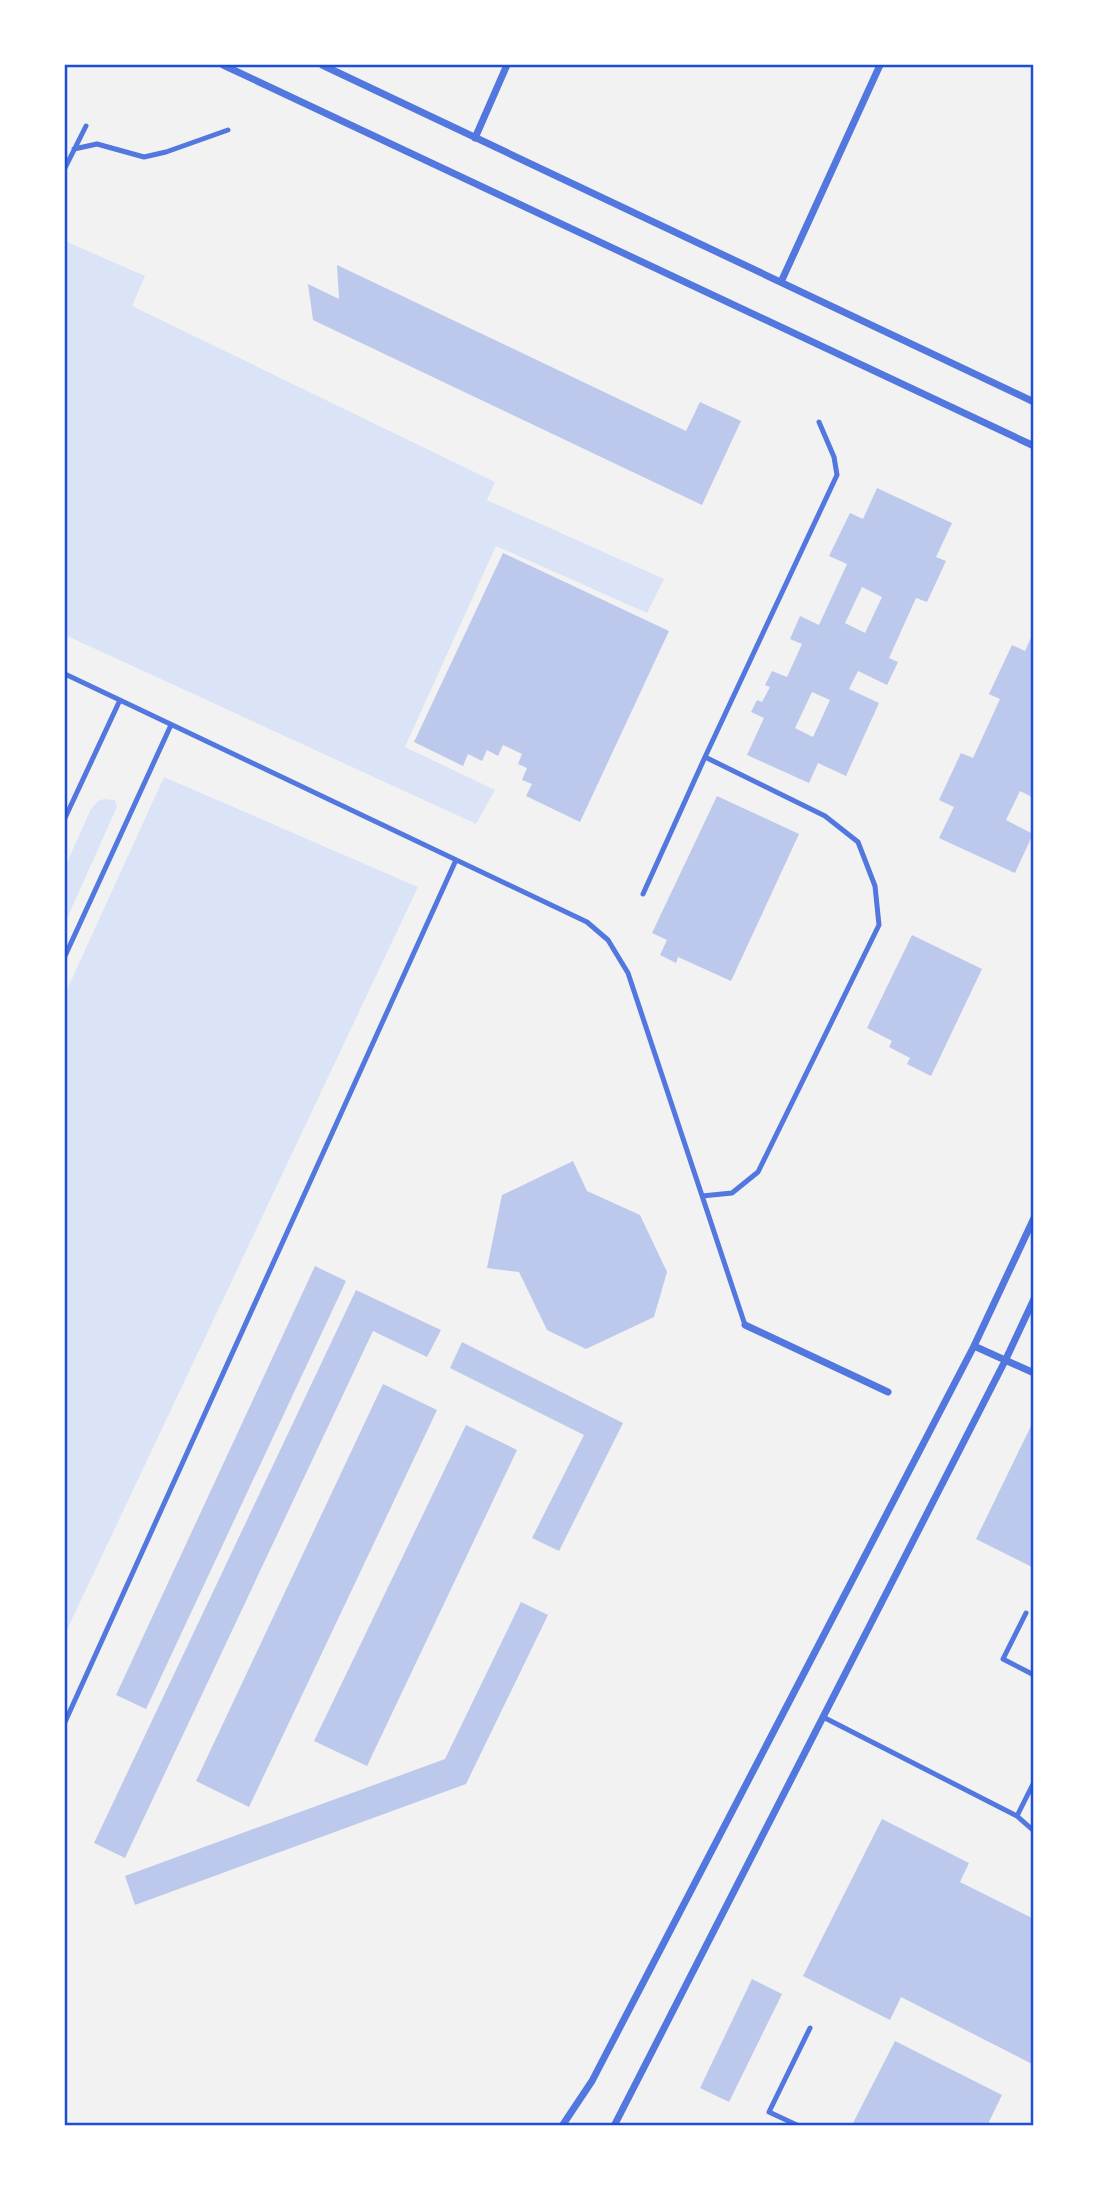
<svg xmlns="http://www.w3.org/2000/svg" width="1099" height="2191" font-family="'Fira Sans',sans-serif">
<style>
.green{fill:#dbe4f7}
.building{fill:#bdc9ec;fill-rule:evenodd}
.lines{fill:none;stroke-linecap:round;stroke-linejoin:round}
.service{stroke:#5277de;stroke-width:5}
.minor{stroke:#5277de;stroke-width:7}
.neatline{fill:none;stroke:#1d4ed8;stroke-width:2.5}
</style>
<rect width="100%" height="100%" fill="#f2f2f2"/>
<!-- green -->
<path class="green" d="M65 241 145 276 132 306 495 482 487 500 664 579 647 613 496 546 405 747 495 790 476 824 65 635Z
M164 777 418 887 65 1634V994Z
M104 799 115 800 117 807 65 923V867L91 809 98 801Z"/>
<!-- building -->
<path class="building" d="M337 265 686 431 700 402 741 421 702 505 313 320 308 284 339 299Z
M877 488 952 523 936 557 946 561 927 602 916 598 889 658 898 662 887 685 858 671 849 689 879 703 846 776 818 763 809 783 747 755 764 718 751 712 757 700 762 702 770 687 765 685 772 671 787 677 802 644 790 639 800 616 819 625 847 564 829 556 850 513 863 519ZM862 587 882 597 865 633 845 623ZM812 692 830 700 813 737 795 728Z
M503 553 669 631 580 822 526 796 532 784 522 780 527 768 518 764 522 754 503 745 498 756 487 750 482 761 468 754 463 766 414 742Z
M1034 631V798L1020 791 1006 820 1033 834 1015 873 939 838 954 807 939 800 961 753 973 758 1000 699 989 694 1012 645 1025 651Z
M717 796 799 834 731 981 678 957 676 963 660 955 667 940 652 933Z
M912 935 982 969 931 1076 907 1064 910 1058 889 1047 892 1041 867 1028Z
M573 1161 587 1191 640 1215 667 1272 654 1317 586 1349 547 1330 519 1272 487 1268 502 1195Z
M315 1266 346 1281 146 1709 116 1695Z
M356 1290 441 1330 427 1357 373 1331 125 1858 94 1843Z
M462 1342 623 1423 559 1551 532 1538 584 1435 450 1368Z
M383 1384 437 1410 249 1807 196 1781Z
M1032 1424 1034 1425V1568L976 1539Z
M466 1425 517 1450 367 1766 314 1741Z
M521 1602 548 1615 466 1784 135 1905 125 1876 445 1759Z
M882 1819 969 1863 960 1882 1034 1919V2065L901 1997 890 2020 803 1976Z
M752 1979 782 1994 729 2102 700 2088Z
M895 2041 1002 2095 987 2126H859L853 2123Z"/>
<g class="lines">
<!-- service -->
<path class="service" d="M74 149 97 144 144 157 166 152 228 130
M65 168 86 126
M65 674 587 922 608 940 628 973 745 1325
M65 818 120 700
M643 894 705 757
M65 956 171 725
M702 1196 732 1193 758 1172 879 925 875 886 858 842 825 816 705 757 837 475 834 457 819 422
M1026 1613 1003 1659 1034 1675
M823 1717 1017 1816 1034 1831
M65 1722 456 860
M1017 1816 1034 1782
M799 2126 769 2112 810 2028"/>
<!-- minor -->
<path class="minor" d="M223 65 1034 446
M322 65 1034 402
M475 138 507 65
M781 282 880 65
M745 1325 888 1392
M974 1346 1034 1373
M562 2126 592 2081 974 1346 1034 1218
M614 2126 1006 1359 1034 1299"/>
</g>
<!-- border -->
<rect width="1099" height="2191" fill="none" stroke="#ffffff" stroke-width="133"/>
<rect x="66" y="66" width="966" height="2058" class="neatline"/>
</svg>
